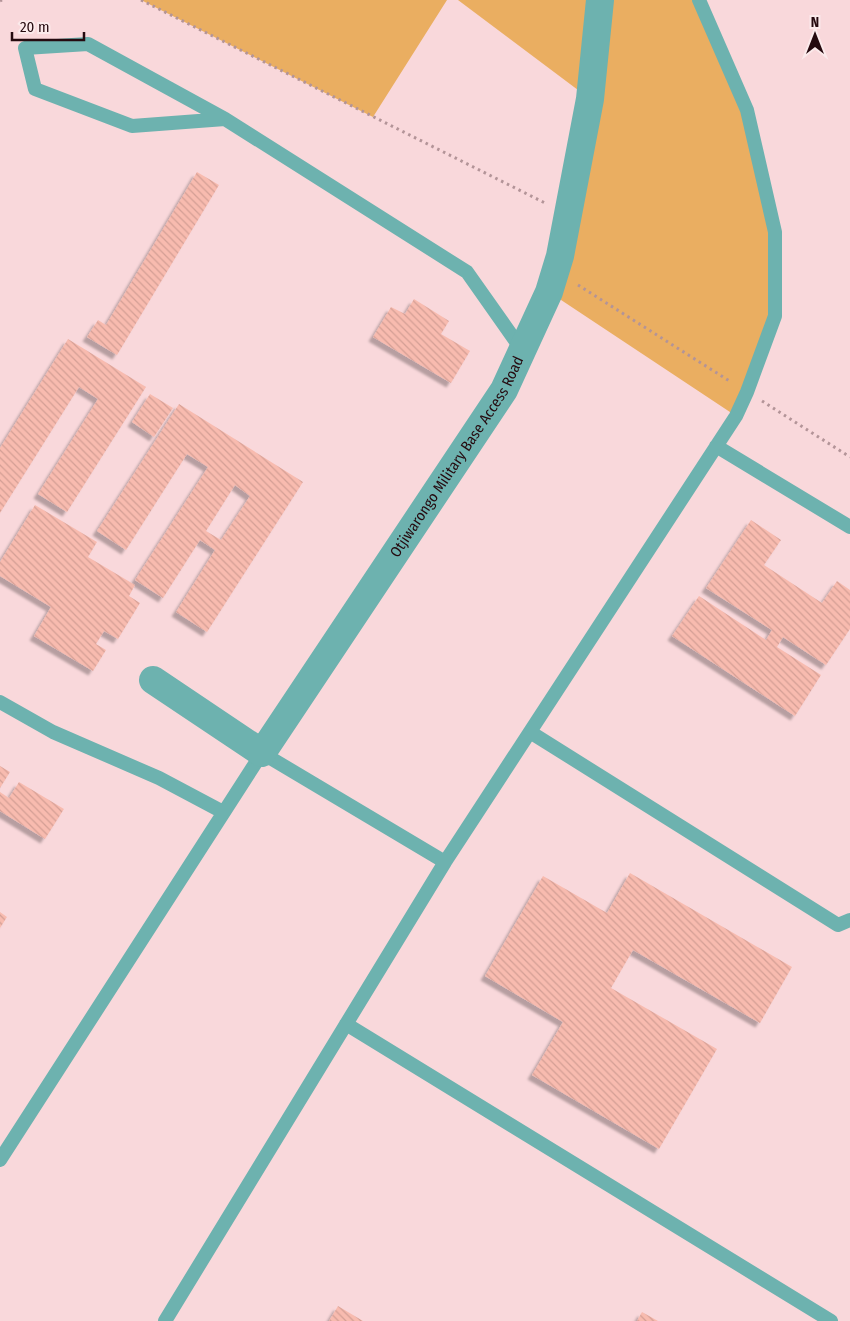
<svg xmlns="http://www.w3.org/2000/svg" width="850" height="1321" font-family="'Fira Sans Condensed',sans-serif">
<style>
.green{fill:#eaae61}
.building{fill:url(#building-back-hatch);fill-rule:evenodd;filter:url(#shadow)}
.lines{fill:none;stroke-linecap:round;stroke-linejoin:round}
.path{stroke:#b39498;stroke-width:3;stroke-dasharray:2.5 4;stroke-linecap:butt}
.service{stroke:#6db2af;stroke-width:14}
.minor{stroke:#6db2af;stroke-width:28}
.labels{text-anchor:middle;dominant-baseline:central;stroke-width:5;stroke-linejoin:round;paint-order:stroke}
.street-label{font-size:15px;fill:#250a0f;stroke:#fbeaeb}
</style>
<defs>
<pattern id="building-back-hatch" width="6" height="6" patternUnits="userSpaceOnUse" patternTransform="scale(1.25)"><rect width="6" height="6" fill="#f8bbaf"/><path d="M-1 5l2 2M0 0l6 6M5-1l2 2" fill="none" stroke="#d49f95"/></pattern>
<filter id="shadow"><feDropShadow dx="-4.5" dy="4.5" stdDeviation="1" flood-color="#0004"/></filter>
</defs>
<rect width="100%" height="100%" fill="#f9d8db"/>
<!-- green -->
<path class="green" d="M141 0H447L373 117Z
M458 0H699L747 110 775 232V316L736 416 549 292 590 99Z"/>
<!-- building -->
<path class="building" d="M197 172 219 185 117 355 87 337 98 320 106 325Z
M414 299 449 321 441 334 470 351 451 383 373 337 391 307 405 314Z
M68 339 146 387 67 512 38 494 98 399 79 387 0 513V448Z
M150 394 173 408 154 437 132 422Z
M179 404 303 482 207 632 176 612 215 550 200 540 163 598 135 580 208 467 187 454 126 550 97 531ZM235 485 250 496 221 540 206 531Z
M35 505 97 542 88 557 135 585 129 596 140 603 118 639 104 631 96 644 106 650 93 671 34 636 51 607 0 576V562Z
M751 520 781 540 764 565 822 603 837 581 850 590V629L826 665 783 637 777 647 821 675 795 716 672 636 699 596 766 640 772 630 706 588Z
M0 766 10 772 0 788Z
M19 782 64 809 45 839 0 811V792L9 798Z
M630 873 792 967 760 1023 633 950 611 988 717 1049 659 1149 532 1075 563 1022 485 976 543 876 607 913Z
M0 912 7 917 0 928Z
M338 1306 363 1321H329Z
M642 1312 658 1321H637Z"/>
<g class="lines">
<!-- path -->
<path class="path" d="M141 0 545 203
M0 1 2 0
M578 285 731 382
M762 401 850 457"/>
<!-- service -->
<path class="service" d="M225 119 132 126 35 89 25 48 88 44 225 119 467 272 522 350
M716 446 850 527
M0 702 53 732 159 778 223 812
M530 732 838 925 850 920
M346 1024 831 1321
M0 1160 262 753 445 862
M165 1321 445 862 736 416 747 392 775 316V232L747 110 699 0"/>
<!-- minor -->
<path class="minor" id="s1" d="M153 680 262 753 504 390 549 292 560 256 590 99 600 0"/>
</g>
<g class="labels">
<!-- street labels -->
<g class="street-label">
<text stroke="none"><textPath href="#s1" startOffset="486">Otjiwarongo Military Base Access Road</textPath></text>
</g>
</g>
<!-- north arrow -->
<g transform="translate(815 35)" stroke="#fbeaeb" stroke-width="4" paint-order="stroke">
<path d="M0-4L9 19L0 12L-9 19Z" fill="#250a0f"/>
<text y="-8" font-size="14" font-weight="bold" text-anchor="middle" fill="#250a0f">N</text>
</g>
<!-- scale -->
<path d="M12 32v8h72v-8" fill="none" stroke="#250a0f" stroke-width="2.5"/>
<text x="20" y="32" font-size="15" fill="#250a0f" stroke="#fbeaeb" stroke-width="4" paint-order="stroke">20 m</text>
</svg>
